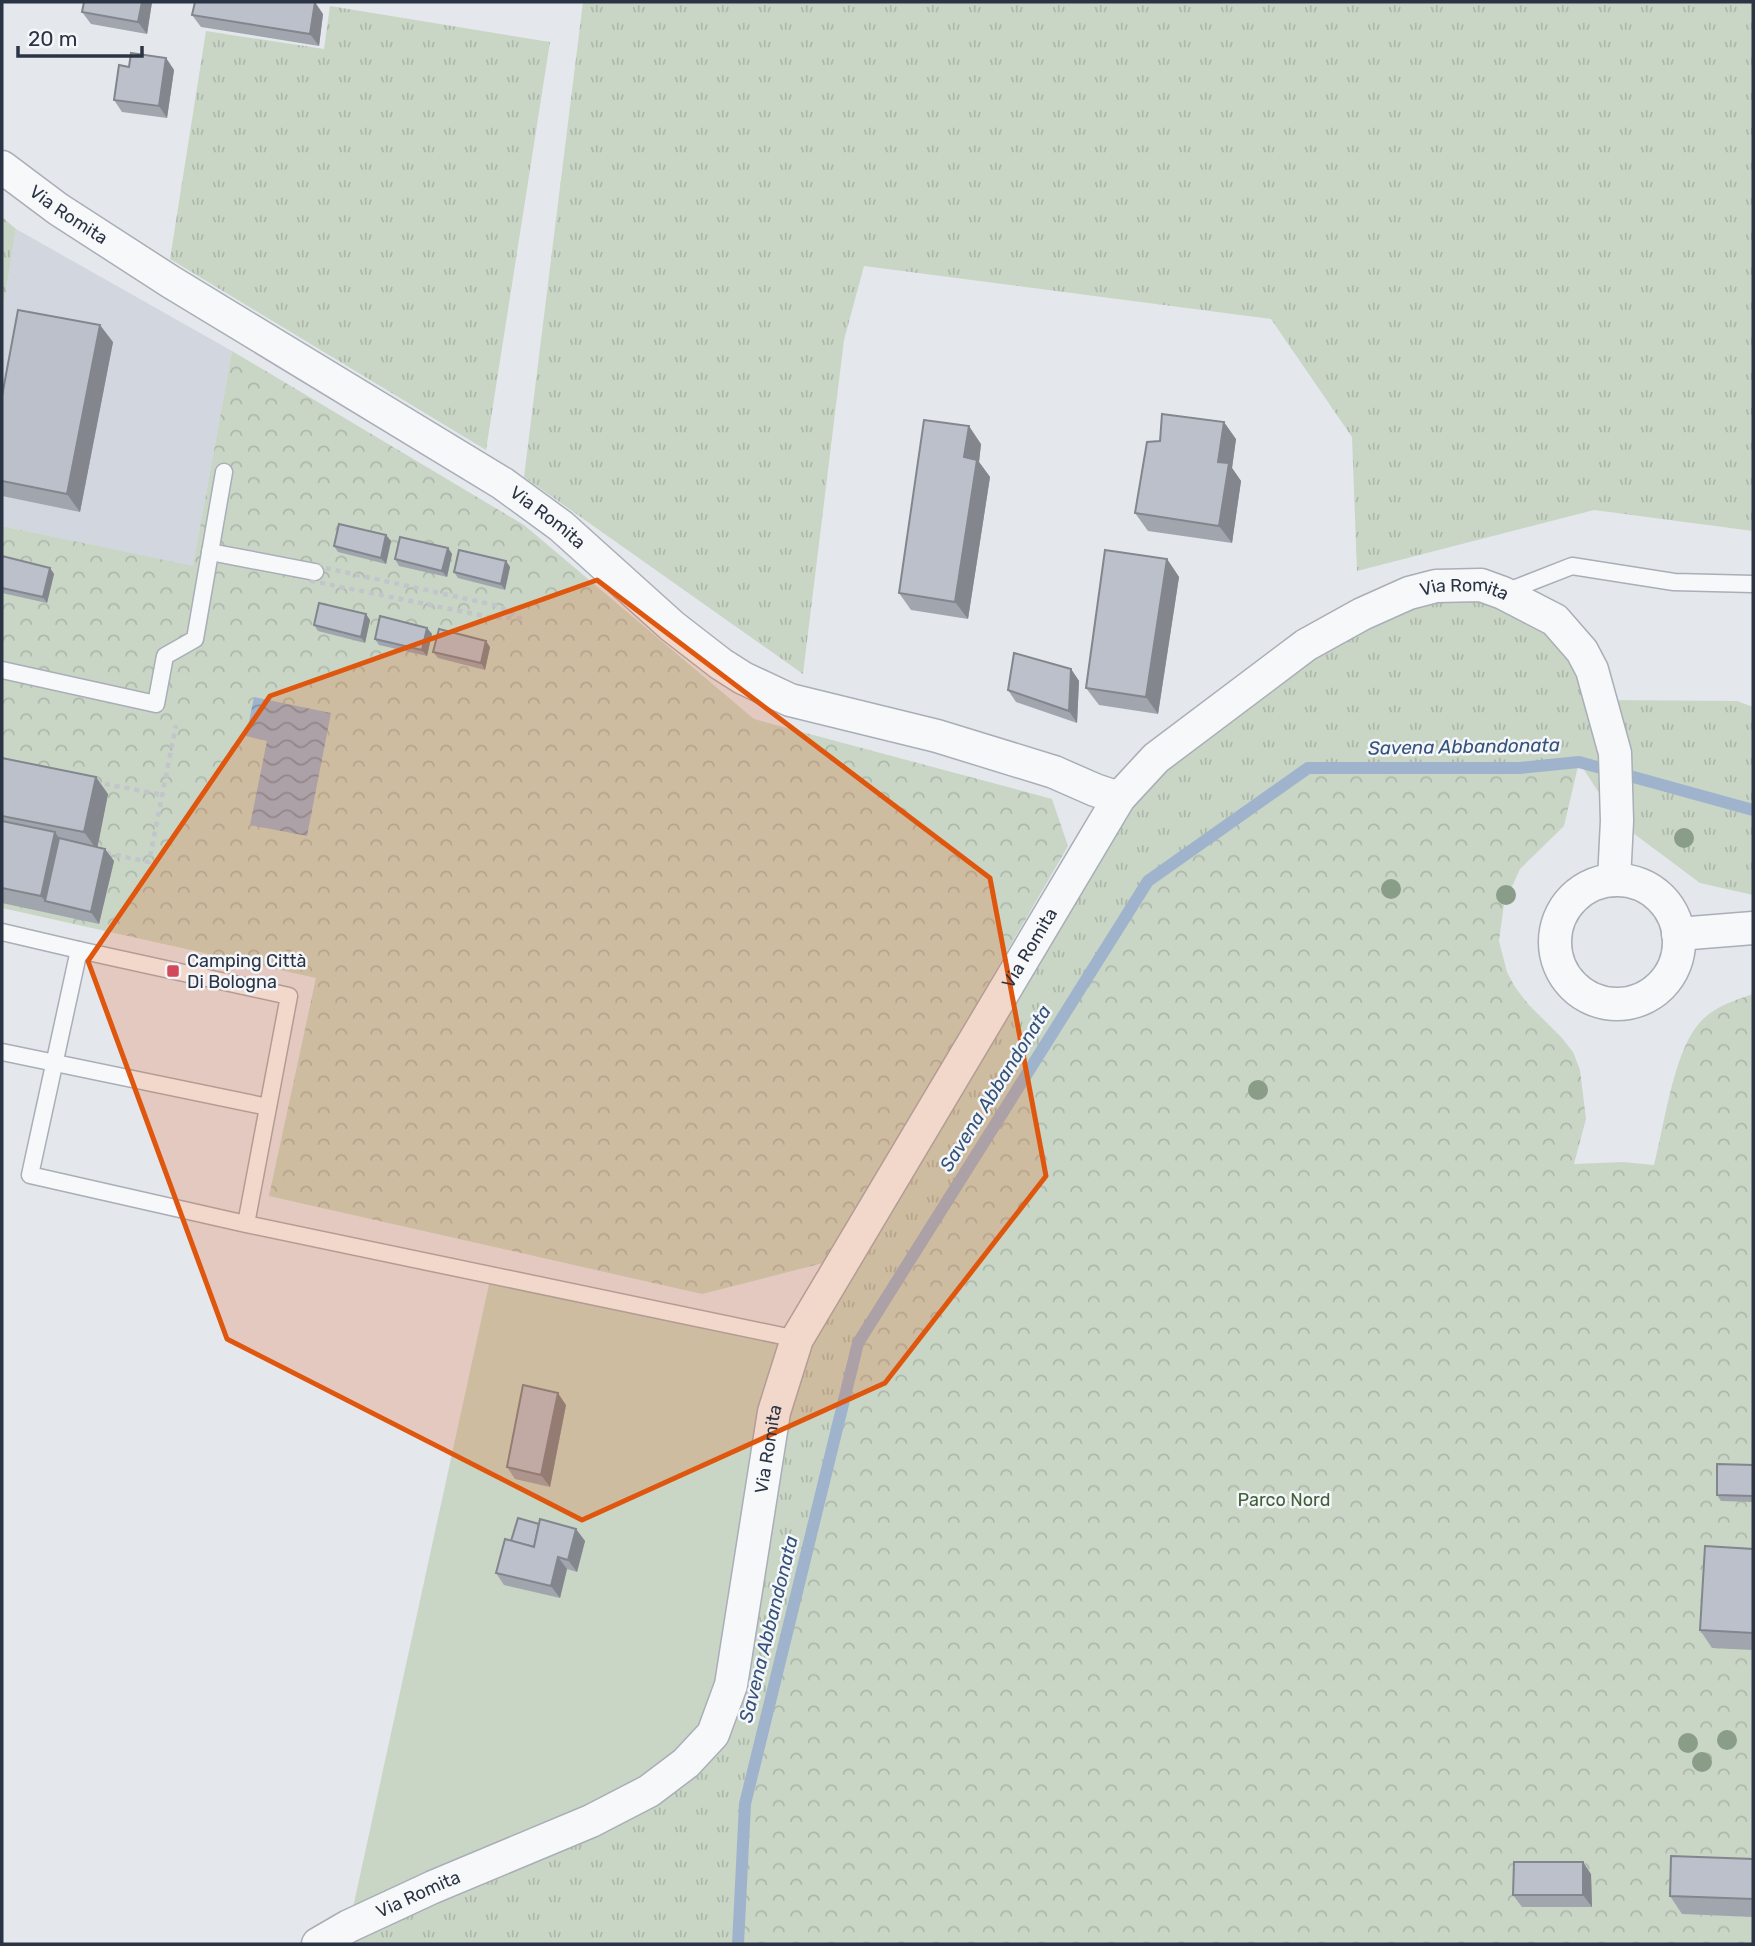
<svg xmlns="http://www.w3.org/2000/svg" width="1755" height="1946" font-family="Rubik,sans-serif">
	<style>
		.built { fill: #d2d6de }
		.grass { fill: url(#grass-tufts) }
		.forest { fill: url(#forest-crowns) }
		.garden { fill: #c9d6c5 }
		.water { fill: url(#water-waves) }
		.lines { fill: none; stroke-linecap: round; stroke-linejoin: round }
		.stream { stroke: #9fb4cc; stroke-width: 12 }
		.lane-casing { stroke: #a9aeb7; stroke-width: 19 }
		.street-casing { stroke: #a9aeb7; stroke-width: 35 }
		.path { stroke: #c2c5cb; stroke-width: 4.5; stroke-dasharray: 5 5; stroke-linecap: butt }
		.lane { stroke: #f7f8fa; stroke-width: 16 }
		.street { stroke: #f7f8fa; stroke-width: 32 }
		.tree { fill: #899d89 }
		.wall { fill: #a1a5ae }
		.shaded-wall { fill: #83868d }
		.building { fill: #bbc0ca; stroke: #83868d; stroke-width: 2 }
		.marked { fill: #df570f; fill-opacity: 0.2; stroke: #df570f; stroke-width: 5; stroke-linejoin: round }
		.poi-dot { fill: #d1495b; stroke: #f4f6f9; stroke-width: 2.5 }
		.labels { text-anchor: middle; stroke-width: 5; stroke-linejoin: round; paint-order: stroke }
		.street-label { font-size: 18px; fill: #2b3445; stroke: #f4f6f9 }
		.poi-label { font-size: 18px; fill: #2b3445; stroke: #f4f6f9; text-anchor: start }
		.park-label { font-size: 18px; fill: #3f6138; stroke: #f4f6f9 }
		.water-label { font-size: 19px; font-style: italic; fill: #34527a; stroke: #f4f6f9 }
	</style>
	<defs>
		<pattern id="grass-tufts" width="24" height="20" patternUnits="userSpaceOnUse" patternTransform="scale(1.75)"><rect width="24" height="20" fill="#c9d6c5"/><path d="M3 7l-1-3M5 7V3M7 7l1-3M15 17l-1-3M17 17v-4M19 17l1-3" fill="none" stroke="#adb8ab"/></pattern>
		<pattern id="forest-crowns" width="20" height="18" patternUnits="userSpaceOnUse" patternTransform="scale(1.75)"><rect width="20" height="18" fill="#c9d6c5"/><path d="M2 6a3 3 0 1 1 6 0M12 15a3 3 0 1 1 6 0" fill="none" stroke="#adb8ab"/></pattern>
		<pattern id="water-waves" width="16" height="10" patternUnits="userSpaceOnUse" patternTransform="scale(1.75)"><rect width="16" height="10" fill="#9fb4cc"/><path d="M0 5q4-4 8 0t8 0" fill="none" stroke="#8293a7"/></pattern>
	</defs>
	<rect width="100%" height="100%" fill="#e4e7ec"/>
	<path class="built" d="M16 229 232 351 193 567 2 526V316Z"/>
	<g class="grass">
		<path d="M583 2H1753V531L1594 510 1357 571 1352 437 1271 319 864 266 844 340 803 674 524 477Z"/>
		<path d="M330 6 550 42 486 450 170 259 206 31 324 49Z"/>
		<path d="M2 217 16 229 2 316Z"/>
		<path d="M1436 586 1542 613 1602 700 1737 701 1753 707V895L1700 883 1617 821 1579 762 1520 768 1147 881 858 1343 745 1804 738 1944H358L349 1926 774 1412 1119 798 1254 683Z"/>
	</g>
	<g class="forest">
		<path d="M232 351 524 525 754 719 1052 799 1068 846 827 1262 702 1294 269 1196 316 978 2 908V526L193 566Z"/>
		<path d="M1579 762 1564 826 1520 869 1504 904 1499 941 1507 972 1515 987 1528 1004 1562 1038 1573 1052 1580 1070 1586 1119 1574 1164 1623 1162 1654 1165C1664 1126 1673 1056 1697 1026 1710 1008 1733 1001 1753 994V1944H738L745 1804 858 1343 1148 881 1308 768H1520Z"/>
	</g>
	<path class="garden" d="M491 1275 797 1339 731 1685 686 1763 349 1926Z"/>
	<path class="water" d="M254 697 331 713 307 836 250 825 267 741 246 736Z"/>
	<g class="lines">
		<path class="stream" d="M738 1944 745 1804 858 1343 1148 881 1308 768H1520L1579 762 1753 810"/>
		<defs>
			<g id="lane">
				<path d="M210 552 315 572"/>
				<path d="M1503 593 1572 566 1674 582 1753 584"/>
				<path d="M2 670 156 704 165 656 195 639 224 472"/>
				<path d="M2 932 79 950"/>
				<path d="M2 1052 268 1107"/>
				<path d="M246 1224 289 996 79 950 30 1175 246 1224 797 1339"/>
			</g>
			<g id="street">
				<path id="s1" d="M2 167 58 209 171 282 502 483 561 526 672 626 721 664 743 678 790 700 937 736 1054 772 1095 790 1119 798"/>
				<circle cx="1617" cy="942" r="62"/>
				<path d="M1678 934 1753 928"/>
				<path id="s2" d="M318 1944 349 1926 433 1887 591 1821 649 1791 686 1763 713 1734 731 1685 774 1412 797 1339 1119 798 1156 758 1306 645 1362 614 1409 593 1436 586 1481 585 1503 593 1555 620 1582 651 1592 670 1615 753 1617 821 1614 880"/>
			</g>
		</defs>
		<use href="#lane" class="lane-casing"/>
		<use href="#street" class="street-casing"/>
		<g class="path">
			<path d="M316 566 499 606 520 618H494L312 581Z"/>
			<path d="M95 782 163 795"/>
			<path d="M106 853 149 862 176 725"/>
		</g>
		<use href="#lane" class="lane"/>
		<use href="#street" class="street"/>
	</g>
	<g class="tree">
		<circle cx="1684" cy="838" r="10"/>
		<circle cx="1391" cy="889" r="10"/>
		<circle cx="1506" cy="895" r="10"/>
		<circle cx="1258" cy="1090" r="10"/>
		<circle cx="1727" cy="1740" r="10"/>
		<circle cx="1688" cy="1743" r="10"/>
		<circle cx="1702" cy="1762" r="10"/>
	</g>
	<g class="wall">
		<path d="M84 2H152L147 34 91 24 82 12Z"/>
		<path d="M323 14 319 46 201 27 192 15Z"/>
		<path d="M166 58 174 70 167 118 122 112 114 100Z"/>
		<path d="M113 342 80 512 2 496V396Z"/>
		<path d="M1236 439 1232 468 1241 481 1232 543 1148 531 1135 513Z"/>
		<path d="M981 444 979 462 990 477 968 619 911 610 899 593Z"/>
		<path d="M386 535 391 541 386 564 338 552 334 546Z"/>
		<path d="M448 548 452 554 447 577 399 566 395 559Z"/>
		<path d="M2 556 50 568 54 574 47 603 2 593Z"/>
		<path d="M1167 559 1179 577 1158 714 1099 705 1086 688Z"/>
		<path d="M506 561 510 567 505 590 458 578 454 572Z"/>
		<path d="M370 620 365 643 318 631 314 625Z"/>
		<path d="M427 628 432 634 427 656 379 645 375 639Z"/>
		<path d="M490 647 485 670 438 658 433 652Z"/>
		<path d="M1071 669 1079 681 1077 723 1016 702 1008 690Z"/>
		<path d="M2 758 108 794 97 847 105 849 114 861 99 924 2 903Z"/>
		<path d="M566 1405 550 1487 515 1479 507 1467Z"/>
		<path d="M1753 1465V1502L1721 1501 1717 1495Z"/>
		<path d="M539 1524 576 1529 585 1541 577 1572 567 1569 560 1598 504 1585 496 1573 511 1541Z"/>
		<path d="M1753 1549V1650L1712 1648 1700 1630Z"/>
		<path d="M1753 1859V1917L1682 1914 1670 1896Z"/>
		<path d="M1591 1874 1592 1907H1522L1513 1895Z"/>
	</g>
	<g class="shaded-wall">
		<path d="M142 2H152L147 34 138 22Z"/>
		<path d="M315 2 323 14 319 46 310 34Z"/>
		<path d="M166 58 174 70 167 118 159 106Z"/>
		<path d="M100 325 113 342 80 512 67 494Z"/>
		<path d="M1224 422 1236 439 1232 468 1241 481 1232 543 1219 526 1218 462Z"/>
		<path d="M969 426 981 444 979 462 990 477 968 619 955 602 964 457Z"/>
		<path d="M386 535 391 541 386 564 381 558Z"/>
		<path d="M448 548 452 554 447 577 442 571Z"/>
		<path d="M1167 559 1179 577 1158 714 1146 697Z"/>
		<path d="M506 561 510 567 505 590 501 584Z"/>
		<path d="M50 568 54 574 47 603 43 597Z"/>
		<path d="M366 614 370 620 365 643 361 637Z"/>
		<path d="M427 628 432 634 427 656 422 650Z"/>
		<path d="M486 641 490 647 485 670 481 663Z"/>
		<path d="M1071 669 1079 681 1077 723 1069 711Z"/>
		<path d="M96 777 108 794 97 850 84 832Z"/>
		<path d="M55 832 67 850 45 901 41 896Z"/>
		<path d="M105 849 114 861 99 924 91 912Z"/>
		<path d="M558 1393 566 1405 550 1487 541 1475Z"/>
		<path d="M576 1529 585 1541 577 1572 568 1560Z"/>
		<path d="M558 1557 567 1569 560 1598 551 1586Z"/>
		<path d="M1583 1862 1591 1874 1592 1907 1583 1895Z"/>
	</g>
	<g class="building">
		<path d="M84 2H142L138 22 82 12Z"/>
		<path d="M195 2H315L310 34 192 15Z"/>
		<path d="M131 53 166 58 159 106 114 100 119 65 129 67Z"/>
		<path d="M18 310 100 325 67 494 2 481V396Z"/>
		<path d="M1162 414 1224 422 1218 462 1229 463 1219 526 1135 513 1147 442 1160 441Z"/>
		<path d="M924 420 969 426 964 457 977 460 955 602 899 593Z"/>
		<path d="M339 524 386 535 381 558 334 546Z"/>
		<path d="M400 537 448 548 442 571 395 559Z"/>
		<path d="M459 550 506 561 501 584 454 572Z"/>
		<path d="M1105 550 1167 559 1146 697 1086 688Z"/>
		<path d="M2 556 50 568 43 597 2 588Z"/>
		<path d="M319 603 366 614 361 637 314 625Z"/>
		<path d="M380 616 427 628 422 650 375 639Z"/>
		<path d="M439 629 486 641 481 663 433 652Z"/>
		<path d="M1014 653 1071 669 1069 711 1008 690Z"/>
		<path d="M2 758 96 777 84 832 2 816Z"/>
		<path d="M2 821 55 832 41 896 2 888Z"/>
		<path d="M59 838 105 849 91 912 45 901Z"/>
		<path d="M523 1385 558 1393 541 1475 507 1467Z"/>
		<path d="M1717 1464 1753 1465V1496L1717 1495Z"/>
		<path d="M518 1518 539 1524 534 1547 511 1541Z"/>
		<path d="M540 1519 576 1529 568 1560 558 1557 551 1586 496 1573 505 1539 534 1547Z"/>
		<path d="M1705 1546 1753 1549V1633L1700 1630Z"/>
		<path d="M1671 1856 1753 1859V1899L1670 1896Z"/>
		<path d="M1514 1862H1583V1895H1513Z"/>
	</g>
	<path class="marked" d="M597 580 990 878 1046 1176 885 1383 582 1520 227 1339 88 961 270 696Z"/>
	<rect class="poi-dot" x="166" y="964" width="14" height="14" rx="3.5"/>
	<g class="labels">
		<g class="street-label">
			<text dy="6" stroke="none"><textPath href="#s1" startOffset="82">Via Romita</textPath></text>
			<text dy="6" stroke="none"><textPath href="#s1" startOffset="649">Via Romita</textPath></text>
			<text dy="6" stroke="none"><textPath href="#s2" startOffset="1900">Via Romita</textPath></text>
			<text dy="6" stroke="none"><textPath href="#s2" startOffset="1311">Via Romita</textPath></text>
			<text dy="6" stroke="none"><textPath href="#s2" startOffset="742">Via Romita</textPath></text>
			<text dy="6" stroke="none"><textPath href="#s2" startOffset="112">Via Romita</textPath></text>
		</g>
		<g class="poi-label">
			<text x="187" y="967">Camping Città<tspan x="187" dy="21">Di Bologna</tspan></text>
		</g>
		<g class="park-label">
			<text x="1284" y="1506">Parco Nord</text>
		</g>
		<g class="water-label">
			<text transform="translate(1464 746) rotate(-1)" y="7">Savena Abbandonata</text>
			<text transform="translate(995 1088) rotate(-58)" y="7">Savena Abbandonata</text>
			<text transform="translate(768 1629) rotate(-76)" y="7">Savena Abbandonata</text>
		</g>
	</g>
	<rect width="1755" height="1946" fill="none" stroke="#2b3445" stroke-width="7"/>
	<path d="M18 46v10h124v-10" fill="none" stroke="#2b3445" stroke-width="3.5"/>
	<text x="28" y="46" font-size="21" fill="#2b3445" stroke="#f4f6f9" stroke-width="5" paint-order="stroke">20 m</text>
</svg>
